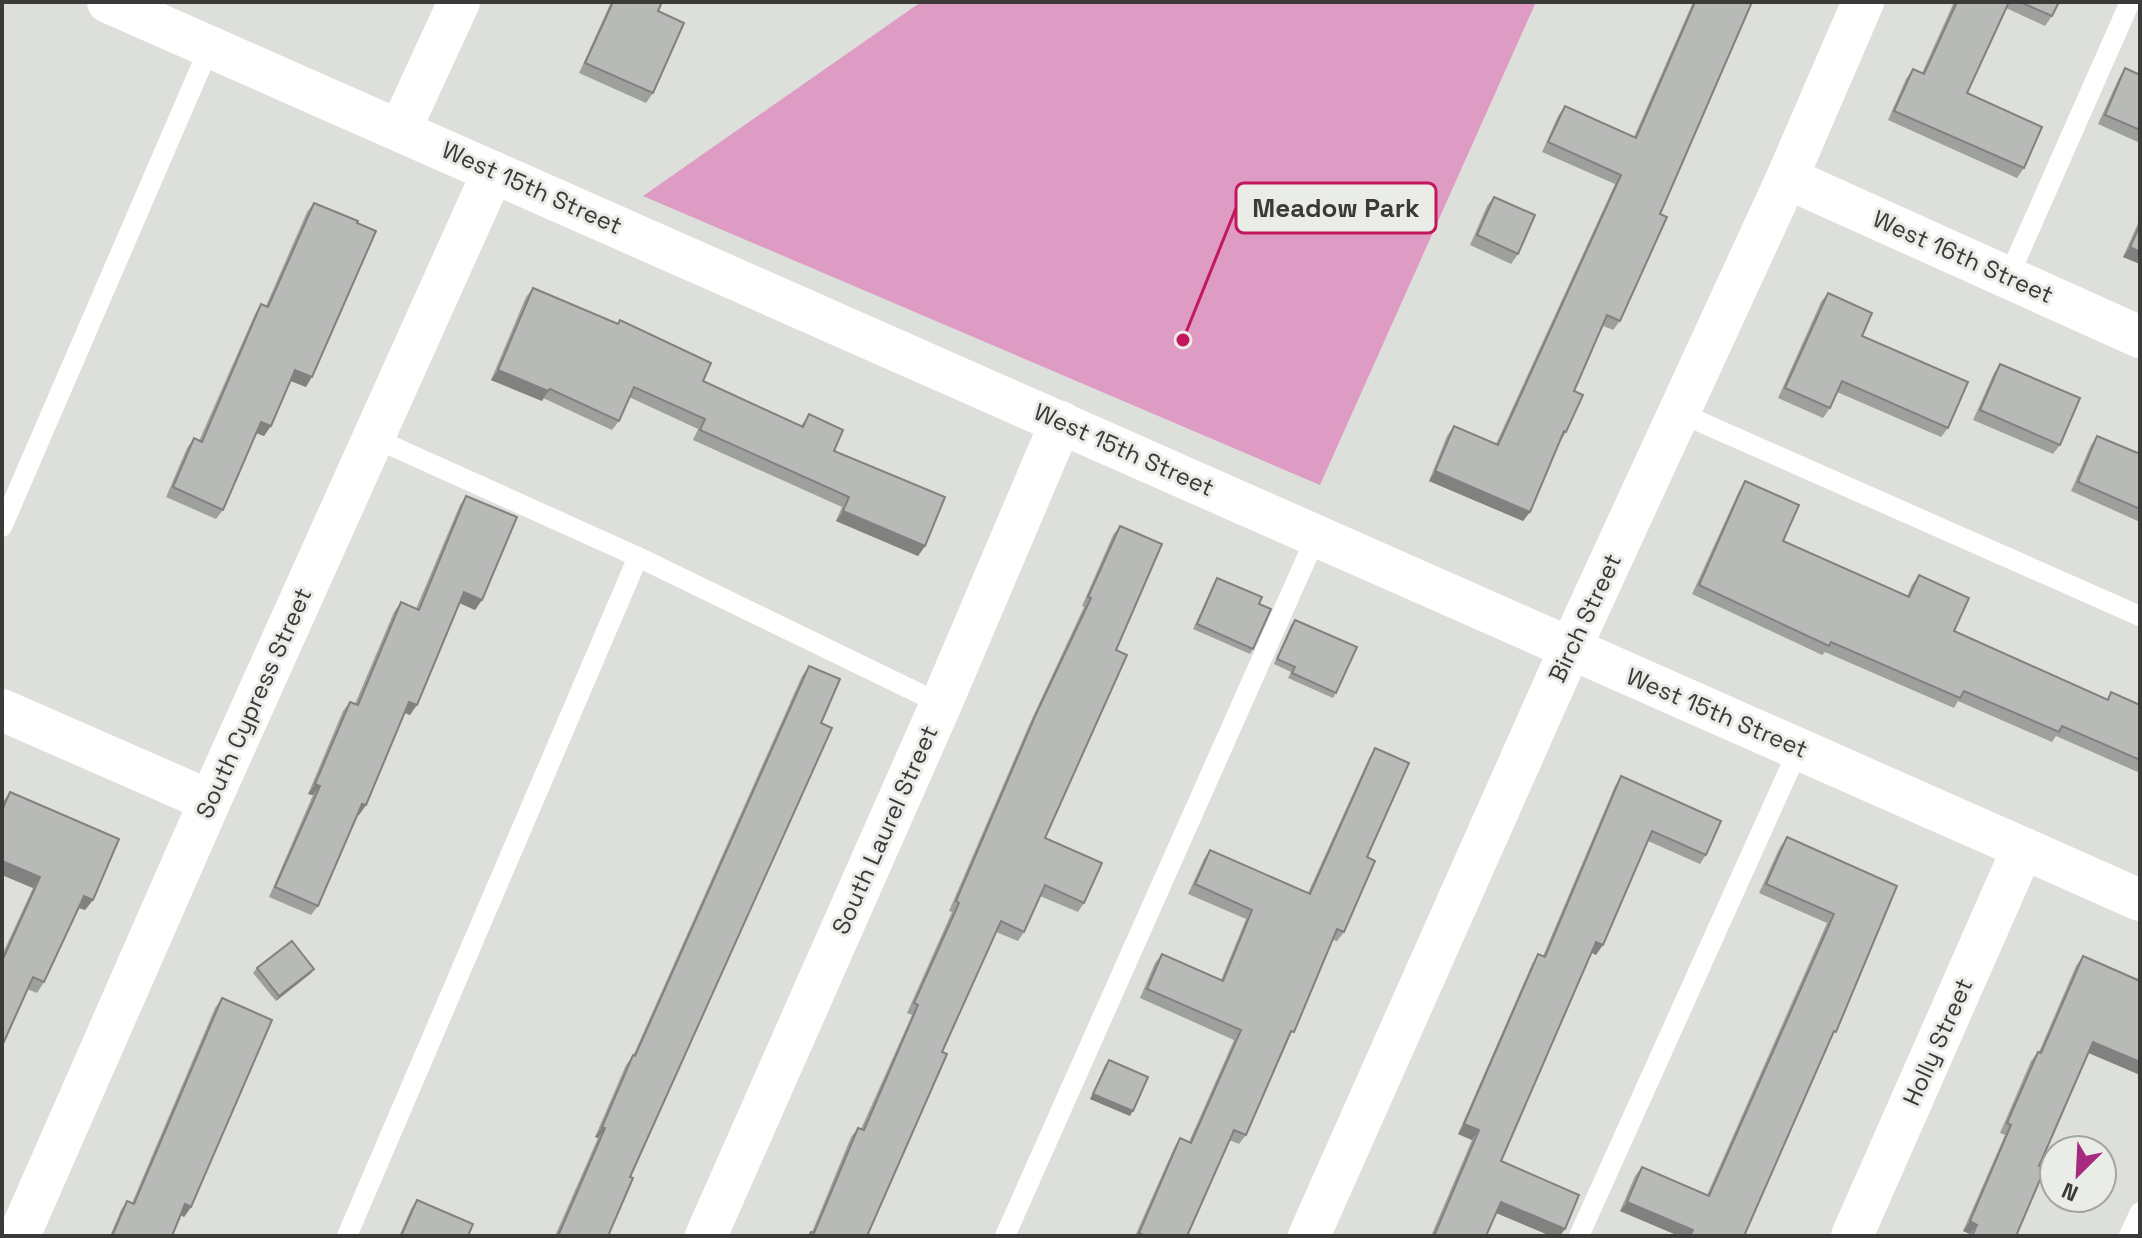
<svg xmlns="http://www.w3.org/2000/svg" width="2142" height="1238" font-family="'Space Grotesk',sans-serif">
	<style>
		.green { fill: #de9bc3 }
		.lines { fill: none; stroke-linecap: round; stroke-linejoin: round }
		.lane { stroke: #fff; stroke-width: 20 }
		.street { stroke: #fff; stroke-width: 42 }
		.wall { fill: #9ea09d }
		.shaded-wall { fill: #818280 }
		.building { fill: #b8bab7; stroke: #818280; stroke-width: 2 }
		.labels { text-anchor: middle; stroke-width: 6; stroke-linejoin: round; paint-order: stroke }
		.street-label { font-size: 24px; fill: #3a3b39; stroke: #eaece8 }
		.leader { fill: none; stroke: #c2185b; stroke-width: 3 }
		.callout-dot { fill: #c2185b; stroke: #eaece8; stroke-width: 3 }
		.callout { fill: #eaece8; stroke: #c2185b; stroke-width: 3 }
		.callout-label { font-size: 26px; text-anchor: middle; font-weight: bold; fill: #3a3b39 }
	</style>
	<rect width="100%" height="100%" fill="#dddfdb"/>
	<path class="green" d="M921 2H1536L1320 485 643 196Z"/>
	<g class="lines">
		<g class="lane">
			<path d="M2008 278 2130 2"/>
			<path d="M1680 413 2140 616"/>
			<path d="M374 438 638 557 941 704"/>
			<path d="M2 527 210 46"/>
			<path d="M347 1236 638 557"/>
			<path d="M1005 1236 1316 537"/>
			<path d="M1579 1236 1799 748"/>
			<path d="M2129 1236 2140 1212"/>
		</g>
		<g class="street">
			<path d="M108 2 2140 900"/>
			<path d="M400 130 459 2"/>
			<path d="M1787 178 2140 337"/>
			<path d="M2 710 210 801"/>
			<path d="M19 1236 210 801 493 172"/>
			<path d="M706 1236 941 704 1061 422"/>
			<path d="M1309 1236 1570 649 1787 178 1863 2"/>
			<path d="M1852 1236 2023 848"/>
		</g>
	</g>
	<g class="wall">
		<path d="M611 2H662L658 11 653 93 646 103 579 73Z"/>
		<path d="M1693 2H1752L1660 214 1620 321 1613 330 1603 326 1574 391 1566 432 1560 442 1530 512 1523 521 1429 481 1447 436 1454 426 1496 444 1615 184 1542 152 1558 116 1565 106 1634 137Z"/>
		<path d="M1954 2H2059L2052 16 2045 26 2006 8 1967 93 2024 168 2017 178 1888 120 1906 79 1913 69 1922 73Z"/>
		<path d="M2125 68 2140 75V143L2098 124 2119 78Z"/>
		<path d="M1494 197 1518 254 1511 264 1470 245 1487 206Z"/>
		<path d="M314 203 306 387 291 381 264 436 256 433 223 510 216 519 166 497 187 448 194 438 199 441 255 314 261 304 266 306 307 212Z"/>
		<path d="M2140 219V264L2123 257Z"/>
		<path d="M533 288 617 324 620 320 703 381 801 426 809 414 834 451 925 546 918 556 836 521 842 507 693 440 698 429 629 397 619 421 612 430 543 398 542 401 491 380 526 297Z"/>
		<path d="M1828 293 1862 336 1948 428 1941 437 1837 392 1830 408 1823 418 1778 398 1821 302Z"/>
		<path d="M2000 364 2060 445 2053 454 1973 420 1994 373Z"/>
		<path d="M2097 436 2140 454V522L2071 491 2091 445Z"/>
		<path d="M1745 481 1783 541 1907 596 1912 585 1919 575 1954 631 2107 699 2111 692 2140 705V773L2056 736 2052 742 1958 701 1954 708 1825 652 1822 655 1692 594 1739 491Z"/>
		<path d="M466 496 482 600 475 610 460 603 410 715 405 713 366 805 359 815 358 814 318 906 311 915 269 897 313 795 308 794 343 711 350 702 355 704 394 612 401 602 416 609 460 505Z"/>
		<path d="M1120 526 1116 650 1045 838 1084 903 1078 912 1040 896 1024 932 1018 941 996 932 942 1052 867 1236H808L812 1232 851 1137 858 1128 861 1129 912 1015 907 1013 952 912 949 911 1030 723 1084 607 1082 606 1113 535Z"/>
		<path d="M1217 578 1253 649 1250 654 1193 629 1214 583Z"/>
		<path d="M1295 620 1336 693 1333 698 1288 678 1291 672 1274 664 1291 625Z"/>
		<path d="M809 666 630 1177 608 1236H555L598 1138 595 1137 626 1065 633 1056 802 676Z"/>
		<path d="M1375 748 1367 857 1344 932 1337 941 1333 940 1246 1135 1239 1144 1229 1140 1187 1236H1135L1174 1148 1180 1138 1189 1142 1234 1040 1140 998 1155 963 1162 954 1221 980 1246 919 1188 894 1204 859 1210 850 1308 893 1369 758Z"/>
		<path d="M1621 776 1706 855 1700 864 1648 841 1596 955 1592 953 1501 1161 1551 1236 1496 1213 1486 1236H1431L1472 1140 1458 1134 1532 964 1538 954 1543 956 1615 786Z"/>
		<path d="M10 792 93 900 85 910 79 908 44 982 37 993 27 989 2 1046V955L33 888 2 875V803Z"/>
		<path d="M1787 837 1897 886 1744 1236H1679L1620 1211 1635 1176 1642 1167 1707 1195 1827 923 1759 893 1780 847Z"/>
		<path d="M2083 956 2088 1052 2039 1166 2016 1236H1970V1234L1963 1231 2005 1135 2000 1133 2031 1061 2038 1052H2039L2076 966Z"/>
		<path d="M257 968 314 969 310 974 276 1001 253 973Z"/>
		<path d="M222 998 191 1207 184 1217 181 1215 172 1236H110L121 1210 127 1201 132 1203 215 1008Z"/>
		<path d="M1109 1060 1130 1116 1090 1099 1105 1065Z"/>
		<path d="M417 1200 468 1236H399L411 1209Z"/>
	</g>
	<g class="shaded-wall">
		<path d="M2130 247 2140 252V264L2123 257Z"/>
		<path d="M295 370 312 377 306 387 288 380Z"/>
		<path d="M498 370 548 391 542 401 491 380Z"/>
		<path d="M261 422 271 426 264 436 254 432Z"/>
		<path d="M1435 471 1530 512 1523 521 1429 481Z"/>
		<path d="M843 511 925 546 918 556 836 521Z"/>
		<path d="M464 592 482 600 475 610 457 602Z"/>
		<path d="M409 702 417 705 410 715 403 712Z"/>
		<path d="M315 784 320 786 313 795 308 794Z"/>
		<path d="M362 804 366 805 359 815 356 813Z"/>
		<path d="M2 861 40 877 33 888 2 875Z"/>
		<path d="M84 896 93 900 85 910 76 907Z"/>
		<path d="M1596 942 1603 945 1596 955 1590 952Z"/>
		<path d="M314 969 310 974 276 1001 279 996Z"/>
		<path d="M2093 1042 2140 1062V1075L2086 1052Z"/>
		<path d="M1093 1094 1133 1111 1130 1116 1090 1099Z"/>
		<path d="M1464 1124 1479 1130 1472 1140 1458 1134Z"/>
		<path d="M602 1127 605 1128 598 1138 595 1137Z"/>
		<path d="M1501 1202 1565 1229 1560 1236H1551L1494 1212Z"/>
		<path d="M1627 1202 1693 1230 1688 1236H1679L1620 1211Z"/>
		<path d="M185 1204 191 1207 184 1217 179 1214Z"/>
		<path d="M1970 1221 1977 1225 1970 1234 1963 1231Z"/>
	</g>
	<g class="building">
		<path d="M613 2H662L658 11 684 23 653 93 585 63Z"/>
		<path d="M1695 2H1752L1660 214 1667 217 1620 321 1607 315 1574 391 1583 395 1566 432 1564 431 1530 512 1435 471 1454 426 1498 445 1621 175 1548 142 1565 106 1636 138Z"/>
		<path d="M1957 2H2009L1967 93 2042 127 2024 168 1894 111 1913 69 1924 74Z"/>
		<path d="M2020 2H2059L2052 16Z"/>
		<path d="M2125 68 2140 75V130L2105 115Z"/>
		<path d="M1494 197 1535 215 1518 254 1477 235Z"/>
		<path d="M314 203 358 221 357 223 376 231 312 377 295 370 271 426 261 422 223 510 173 487 194 438 202 442 261 304 268 307Z"/>
		<path d="M2140 225V252L2130 247Z"/>
		<path d="M533 288 618 324 620 320 711 363 703 381 803 427 809 414 843 430 834 451 945 497 925 546 843 511 849 497 700 430 705 419 634 387 619 421 550 389 548 391 498 370Z"/>
		<path d="M1828 293 1872 313 1862 336 1968 382 1948 428 1842 381 1830 408 1785 388Z"/>
		<path d="M2000 364 2080 398 2060 445 1980 410Z"/>
		<path d="M2097 436 2140 454V509L2078 482Z"/>
		<path d="M1745 481 1799 505 1783 541 1909 597 1919 575 1969 598 1954 631 2108 700 2111 692 2140 705V760L2062 726 2059 732 1964 691 1960 698 1831 642 1829 646 1699 585Z"/>
		<path d="M466 496 517 517 482 600 464 592 417 705 409 702 366 805 362 804 318 906 275 887 320 786 315 784 350 702 358 705 401 602 419 610Z"/>
		<path d="M1120 526 1162 544 1116 650 1127 655 1045 838 1102 863 1084 903 1045 885 1024 932 1001 921 942 1052 947 1054 867 1236H809L811 1232 814 1233 858 1128 864 1130 918 1005 914 1003 959 903 956 901 1036 714 1091 598 1088 597Z"/>
		<path d="M1217 578 1262 597 1259 604 1271 609 1253 649 1197 624Z"/>
		<path d="M1295 620 1357 647 1336 693 1292 673 1295 667 1277 659Z"/>
		<path d="M809 666 840 679 821 723 832 728 630 1177 633 1178 608 1236H558L605 1128 602 1127 633 1055 635 1056Z"/>
		<path d="M1375 748 1409 763 1367 857 1375 861 1344 932 1337 929 1294 1032 1291 1031 1246 1135 1234 1130 1187 1236H1145L1139 1233 1180 1138 1191 1143 1241 1030 1147 989 1162 954 1223 981 1252 910 1195 884 1210 850 1310 894Z"/>
		<path d="M1621 776 1721 821 1706 855 1652 831 1603 945 1596 942 1501 1161 1579 1195 1565 1229 1501 1202 1486 1236H1434L1479 1130 1464 1124 1538 954 1545 957Z"/>
		<path d="M10 792 119 839 93 900 84 896 44 982 33 977 2 1046V961L40 877 2 861V810Z"/>
		<path d="M1787 837 1897 886 1836 1032 1834 1031 1744 1236H1690L1693 1230 1627 1202 1642 1167 1709 1196 1834 914 1766 884Z"/>
		<path d="M292 941 314 969 279 996 257 968Z"/>
		<path d="M2083 956 2140 981V1062L2093 1042 2039 1166 2045 1168 2016 1236H1972L1977 1225 1970 1221 2011 1125 2007 1123 2038 1052 2041 1053Z"/>
		<path d="M222 998 272 1020 191 1207 185 1204 172 1236H112L127 1201 134 1204Z"/>
		<path d="M1109 1060 1148 1077 1133 1111 1093 1094Z"/>
		<path d="M417 1200 473 1224 468 1236H401Z"/>
	</g>
	<g class="labels">
		<g class="street-label">
			<text transform="translate(532 188) rotate(24)" y="8">West 15th Street</text>
			<text transform="translate(1963 257) rotate(24)" y="8">West 16th Street</text>
			<text transform="translate(1124 450) rotate(24)" y="8">West 15th Street</text>
			<text transform="translate(1585 618) rotate(-65)" y="8">Birch Street</text>
			<text transform="translate(254 703) rotate(-66)" y="8">South Cypress Street</text>
			<text transform="translate(1717 713) rotate(23)" y="8">West 15th Street</text>
			<text transform="translate(885 830) rotate(-66)" y="8">South Laurel Street</text>
			<text transform="translate(1938 1042) rotate(-66)" y="8">Holly Street</text>
		</g>
	</g>
	<path class="leader" d="M1183 340L1236 208"/>
	<circle class="callout-dot" cx="1183" cy="340" r="8"/>
	<rect class="callout" x="1236" y="183" width="200" height="50" rx="8"/>
	<g class="callout-label">
		<text x="1336" y="217">Meadow Park</text>
	</g>
	<rect width="2142" height="1238" fill="none" stroke="#3a3b39" stroke-width="8"/>
	<g transform="translate(2078 1174) rotate(204)"><circle r="38" fill="#eaece8" stroke="#a4a5a2" stroke-width="2"/>
	<path d="M0-6L14 30L0 20L-14 30Z" fill="#a62b7f"/>
	<text y="-12" font-size="22" font-weight="bold" text-anchor="middle" fill="#3a3b39">N</text>
	</g>
</svg>
